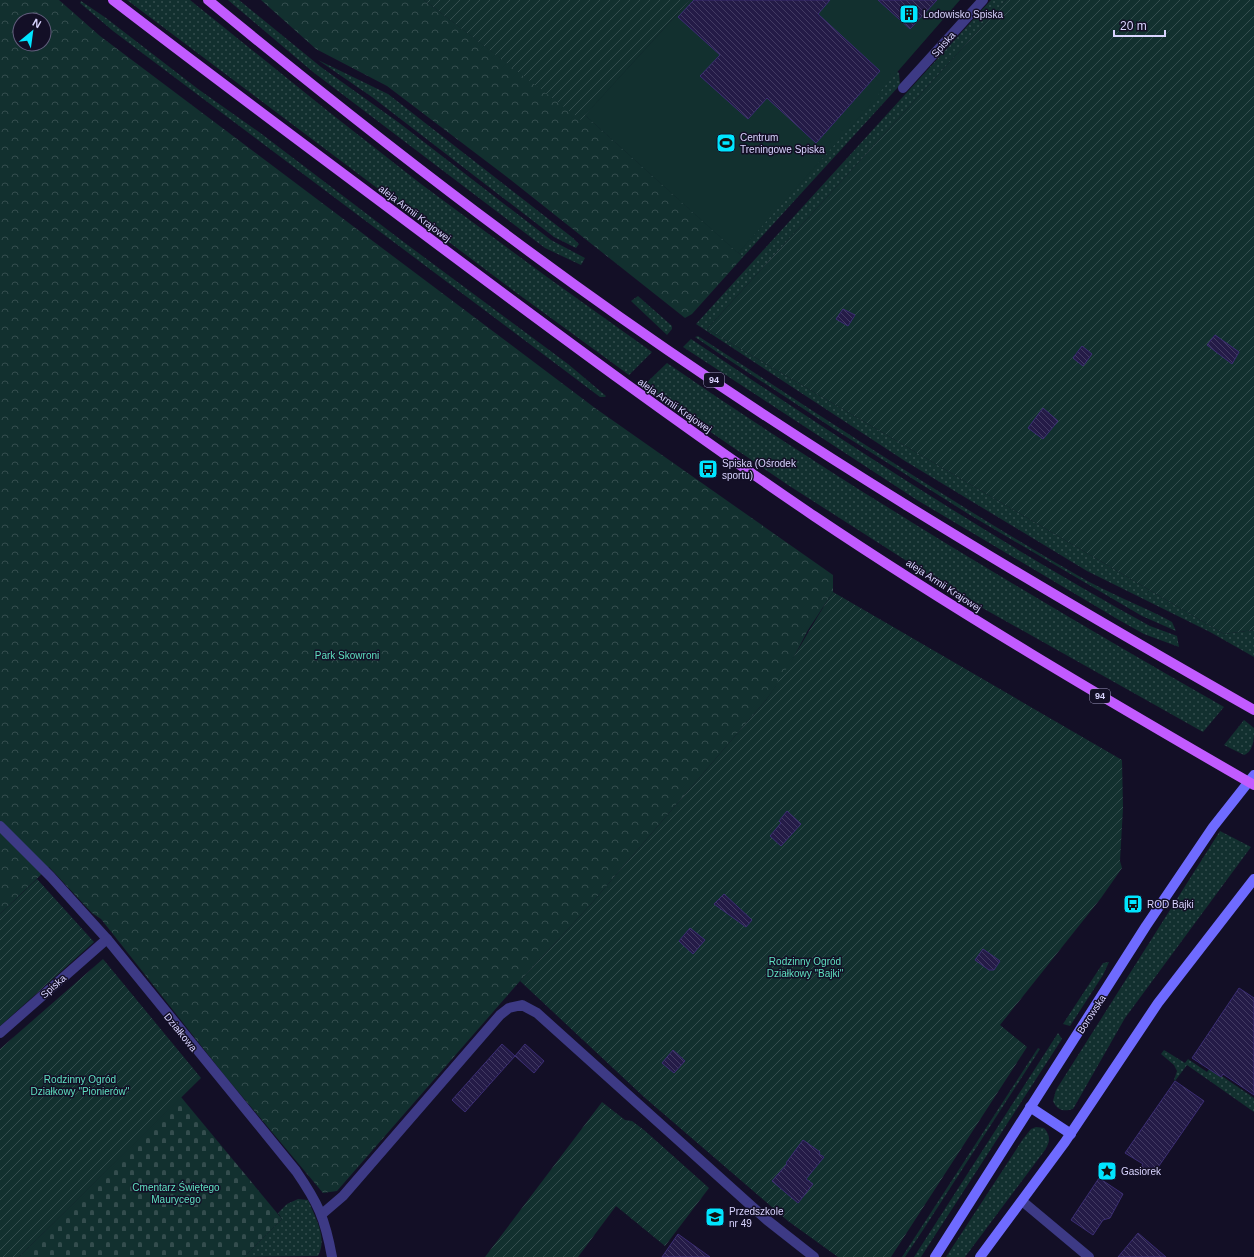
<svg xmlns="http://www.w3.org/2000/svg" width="1254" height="1257" font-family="Helvetica,sans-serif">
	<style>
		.grass { fill: url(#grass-dots) }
		.forest { fill: url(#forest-crowns); fill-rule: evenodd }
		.cemetery { fill: url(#cemetery-stones) }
		.garden { fill: url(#garden-furrows) }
		.pitch { fill: #12302f }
		.building { fill: url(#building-back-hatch); stroke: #3b2d73 }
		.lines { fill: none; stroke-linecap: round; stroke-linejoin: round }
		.street { stroke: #3d3a85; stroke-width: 10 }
		.secondary { stroke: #6f6bff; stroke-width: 10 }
		.primary { stroke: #c25bff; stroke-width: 10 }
		.labels { text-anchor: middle; stroke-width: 3; stroke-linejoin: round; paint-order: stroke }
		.shield { fill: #130f26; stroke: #9e99be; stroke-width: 1 }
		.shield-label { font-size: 9px; font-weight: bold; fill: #d9d4ff }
		.poi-label { font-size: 10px; fill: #d9d4ff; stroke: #130f26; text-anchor: start }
		.street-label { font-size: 10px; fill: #d9d4ff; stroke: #130f26 }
		.park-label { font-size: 10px; fill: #5fe0c0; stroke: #130f26 }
	</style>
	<defs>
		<pattern id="grass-dots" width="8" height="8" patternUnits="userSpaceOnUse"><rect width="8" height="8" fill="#12302f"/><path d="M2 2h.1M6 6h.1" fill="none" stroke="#344d4e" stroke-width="1.8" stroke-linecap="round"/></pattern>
		<pattern id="forest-crowns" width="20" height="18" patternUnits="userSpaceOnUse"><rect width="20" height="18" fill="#12302f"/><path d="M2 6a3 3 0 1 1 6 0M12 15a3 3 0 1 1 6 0" fill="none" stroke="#344d4e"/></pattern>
		<pattern id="cemetery-stones" width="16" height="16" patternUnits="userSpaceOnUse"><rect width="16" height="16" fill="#12302f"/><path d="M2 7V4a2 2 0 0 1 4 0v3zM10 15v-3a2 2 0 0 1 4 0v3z" fill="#344d4e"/></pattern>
		<pattern id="garden-furrows" width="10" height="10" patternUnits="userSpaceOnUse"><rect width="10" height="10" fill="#12302f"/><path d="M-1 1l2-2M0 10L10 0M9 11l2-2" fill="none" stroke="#344d4e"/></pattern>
		<pattern id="building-back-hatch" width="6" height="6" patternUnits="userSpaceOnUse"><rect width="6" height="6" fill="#241b47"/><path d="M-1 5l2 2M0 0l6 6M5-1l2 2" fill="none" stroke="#433b63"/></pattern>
	</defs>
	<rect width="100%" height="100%" fill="#130f26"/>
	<g class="grass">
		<path d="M127 0H190L329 112 421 184 547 277 652 352 629 375 514 291Z"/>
		<path d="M228 0H239L321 67 398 122 551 240 585 258 581 265 545 248 313 72Z"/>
		<path d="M991 0H1006L707 329 1224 634 1254 630V657L1210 632 1087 571 905 461 696 324Z"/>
		<path d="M81 1 106 18 198 89 259 132 405 243 568 364 606 396 605 397H600L113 31 80 3Z"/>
		<path d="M318 60 388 94 573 238 579 244 576 248 554 237 372 97Z"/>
		<path d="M895 70 899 73 900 85 743 257 585 115Z"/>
		<path d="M638 296 672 326V329L667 335 631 301Z"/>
		<path d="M698 336C823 417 947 500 1077 575 1107 593 1141 605 1172 622L1176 631 1142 616 970 515 834 429 717 352 695 337Z"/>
		<path d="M691 339C841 440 992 539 1150 626L1177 636 1179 647 1144 634 1119 620 917 500 683 347Z"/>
		<path d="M667 363C847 487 1034 598 1224 707L1203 732 963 597 788 485 643 386Z"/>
		<path d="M1244 720 1254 728C1254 738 1254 751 1244 755L1224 745Z"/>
		<path d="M1220 831 1251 847 1125 1018 1073 1109C1063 1112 1057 1110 1053 1101L1056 1090Z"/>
		<path d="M1109 962 1103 975 1070 1026 1063 1024 1103 963Z"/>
		<path d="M1058 1033 1062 1039 921 1257H914Z"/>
		<path d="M1038 1048 1040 1049 923 1230 905 1257H902Z"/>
		<path d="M1164 1050 1185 1063 1188 1059 1207 1072 1210 1068 1254 1098V1112L1187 1065 1175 1081 1174 1080 1177 1071 1174 1065 1161 1054Z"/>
		<path d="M1036 1127 1044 1128C1051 1136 1050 1142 1045 1150L965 1257H946L1023 1139 1031 1129Z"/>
		<path d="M298 1199 308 1200C315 1217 328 1238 318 1256L244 1257 282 1219 278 1213 287 1204Z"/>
	</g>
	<g class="forest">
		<path d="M0 0H59L100 36 595 408 833 575V592L808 630 786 672 766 700 591 904 520 981 337 1191 323 1193 225 1076 101 919 92 913 49 867 0 914ZM20 20H44V44H20Z"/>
		<path d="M261 0H424L581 119 585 115 743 257 692 314 685 318 507 177 387 86 316 49Z"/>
	</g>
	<path class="cemetery" d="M181 1097 282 1219 244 1257H19Z"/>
	<g class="garden">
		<path d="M424 0H690L581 120Z"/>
		<path d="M1006 0H1254V630L1224 634 707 329Z"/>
		<path d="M833 592 1122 760 1123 808 1120 861 1122 868 1101 898 1000 1025 1027 1047 891 1257H838L788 1221 644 1097 520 981 591 904 766 700C791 665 810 627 833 592Z"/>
		<path d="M37 879 94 942 0 1026V914Z"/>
		<path d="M103 959 201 1078 19 1257H0V1049Z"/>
		<path d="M602 1102 625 1120 632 1121 644 1130 709 1188 665 1246 616 1206 578 1257H485Z"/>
	</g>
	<path class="pitch" d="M690 0H960L879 93 878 99 872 103 738 253 585 115Z"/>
	<g class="building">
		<path d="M694 0H830L818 14 880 71 816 143 767 98 748 119 700 76 720 55 678 17Z"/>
		<path d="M878 0H937L910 29Z"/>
		<path d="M843 309 855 315 848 326 836 319Z"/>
		<path d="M1215 335 1239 352 1232 364 1207 345Z"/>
		<path d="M1082 346 1092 354 1083 366 1073 358Z"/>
		<path d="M1043 408 1058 421 1043 439 1028 428Z"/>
		<path d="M787 811 801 824 781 846 770 836 781 823 779 821Z"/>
		<path d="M724 894 752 920 746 927 714 904Z"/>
		<path d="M690 928 705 940 693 954 679 941Z"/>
		<path d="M983 949 1000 961 994 970H989L975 960Z"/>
		<path d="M1239 988 1254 998V1095L1223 1074 1221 1077 1192 1058Z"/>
		<path d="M502 1044 515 1056 465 1112 452 1100Z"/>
		<path d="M525 1044 544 1061 534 1073 515 1056Z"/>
		<path d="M673 1050 685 1061 674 1073 662 1063Z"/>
		<path d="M1175 1081 1204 1101 1152 1176 1140 1168 1143 1164 1125 1153Z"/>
		<path d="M803 1140 820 1152 819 1154 824 1157 806 1179 813 1184 798 1203 772 1181 787 1164 786 1163Z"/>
		<path d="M1099 1178 1123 1194 1110 1218 1103 1220 1093 1235 1071 1220Z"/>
		<path d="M1138 1233 1166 1257H1118Z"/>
		<path d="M678 1234 710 1257H662Z"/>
	</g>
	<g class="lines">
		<g class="street">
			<path d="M903 88 983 0"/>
			<path d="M0 826 51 877 107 939 296 1171C318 1203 325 1218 332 1257"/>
			<path d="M0 1033 107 939"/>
			<path d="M1022 1201 1089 1257"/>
			<path d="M322 1214 343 1196 500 1015 509 1008 522 1005 537 1013 767 1220 814 1257"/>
		</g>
		<g class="secondary">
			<path d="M1030 1107 1071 1134"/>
			<path d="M935 1257 1146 926 1213 827 1254 775"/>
			<path d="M980 1257 1065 1142 1158 1003 1254 879"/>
		</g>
		<g class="primary">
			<path d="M113 0C222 84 332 165 441 247 564 339 687 430 814 516 957 612 1105 699 1254 785"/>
			<path d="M208 0C327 98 449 194 575 285 791 441 1022 578 1254 710"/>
		</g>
	</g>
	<defs>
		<symbol id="building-square" viewBox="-11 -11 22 22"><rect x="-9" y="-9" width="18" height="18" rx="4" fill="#00e5ff" stroke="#130f26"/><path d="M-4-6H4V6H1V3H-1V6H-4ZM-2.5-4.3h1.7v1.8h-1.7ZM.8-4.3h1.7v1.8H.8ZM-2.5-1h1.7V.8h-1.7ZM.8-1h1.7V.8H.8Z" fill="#111"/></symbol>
		<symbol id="stadium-square" viewBox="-11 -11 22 22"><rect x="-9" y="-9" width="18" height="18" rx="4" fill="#00e5ff" stroke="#130f26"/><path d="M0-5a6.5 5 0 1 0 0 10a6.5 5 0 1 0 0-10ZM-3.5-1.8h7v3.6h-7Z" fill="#111"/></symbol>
		<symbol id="bus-square" viewBox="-11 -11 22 22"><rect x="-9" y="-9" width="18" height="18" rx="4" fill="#00e5ff" stroke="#130f26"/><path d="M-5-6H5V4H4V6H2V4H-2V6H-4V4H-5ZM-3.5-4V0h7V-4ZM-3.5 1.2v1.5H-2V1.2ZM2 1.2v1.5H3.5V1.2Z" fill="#111"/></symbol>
		<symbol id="sight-square" viewBox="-11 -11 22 22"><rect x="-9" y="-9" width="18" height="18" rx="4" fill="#00e5ff" stroke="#130f26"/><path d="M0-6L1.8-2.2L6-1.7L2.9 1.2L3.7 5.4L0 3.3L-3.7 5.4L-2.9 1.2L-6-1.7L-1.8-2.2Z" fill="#111"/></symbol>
		<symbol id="school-square" viewBox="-11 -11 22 22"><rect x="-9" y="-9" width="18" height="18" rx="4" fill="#00e5ff" stroke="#130f26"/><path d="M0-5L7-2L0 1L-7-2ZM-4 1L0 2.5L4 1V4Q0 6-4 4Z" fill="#111"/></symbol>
	</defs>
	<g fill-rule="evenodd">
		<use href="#building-square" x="898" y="3" width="22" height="22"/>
		<use href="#stadium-square" x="715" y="132" width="22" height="22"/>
		<use href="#bus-square" x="697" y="458" width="22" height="22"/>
		<use href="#bus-square" x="1122" y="893" width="22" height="22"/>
		<use href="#sight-square" x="1096" y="1160" width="22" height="22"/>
		<use href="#school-square" x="704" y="1206" width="22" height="22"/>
	</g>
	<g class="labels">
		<g class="shield">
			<rect x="704" y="373" width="20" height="14" rx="3"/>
			<rect x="1090" y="689" width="20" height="14" rx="3"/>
		</g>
		<g class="shield-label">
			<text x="714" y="383">94</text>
			<text x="1100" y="699">94</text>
		</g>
		<g class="poi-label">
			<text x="923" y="18">Lodowisko Spiska</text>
			<text x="740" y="141">Centrum<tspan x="740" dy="12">Treningowe Spiska</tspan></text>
			<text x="722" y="467">Spiska (Ośrodek<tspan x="722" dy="12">sportu)</tspan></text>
			<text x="1147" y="908">ROD Bajki</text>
			<text x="1121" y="1175">Gasiorek</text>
			<text x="729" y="1215">Przedszkole<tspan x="729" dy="12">nr 49</tspan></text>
		</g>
		<g class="street-label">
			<text transform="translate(943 44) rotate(-48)" y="4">Spiska</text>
			<text transform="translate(415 213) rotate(37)" y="4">aleja Armii Krajowej</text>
			<text transform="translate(675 405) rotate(35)" y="4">aleja Armii Krajowej</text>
			<text transform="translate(944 585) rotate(33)" y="4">aleja Armii Krajowej</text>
			<text transform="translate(53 986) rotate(-42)" y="4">Spiska</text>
			<text transform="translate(1091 1014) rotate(-57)" y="4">Borowska</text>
			<text transform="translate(181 1032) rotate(51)" y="4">Działkowa</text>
		</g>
		<g class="park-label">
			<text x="347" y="659">Park Skowroni</text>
			<text x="805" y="965">Rodzinny Ogród<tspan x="805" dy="12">Działkowy "Bajki"</tspan></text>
			<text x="80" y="1083">Rodzinny Ogród<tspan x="80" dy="12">Działkowy "Pionierów"</tspan></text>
			<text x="176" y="1191">Cmentarz Świętego<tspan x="176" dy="12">Maurycego</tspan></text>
		</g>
	</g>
	<g transform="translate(32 32) rotate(29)"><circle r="19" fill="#130f26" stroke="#625e7d"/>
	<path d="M0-3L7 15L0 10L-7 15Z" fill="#00e5ff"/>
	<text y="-6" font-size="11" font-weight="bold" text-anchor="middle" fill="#d9d4ff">N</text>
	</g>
	<path d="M1114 30v6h51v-6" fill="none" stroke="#d9d4ff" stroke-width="2"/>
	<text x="1120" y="30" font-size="12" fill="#d9d4ff" stroke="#130f26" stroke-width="3" paint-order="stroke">20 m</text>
</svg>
